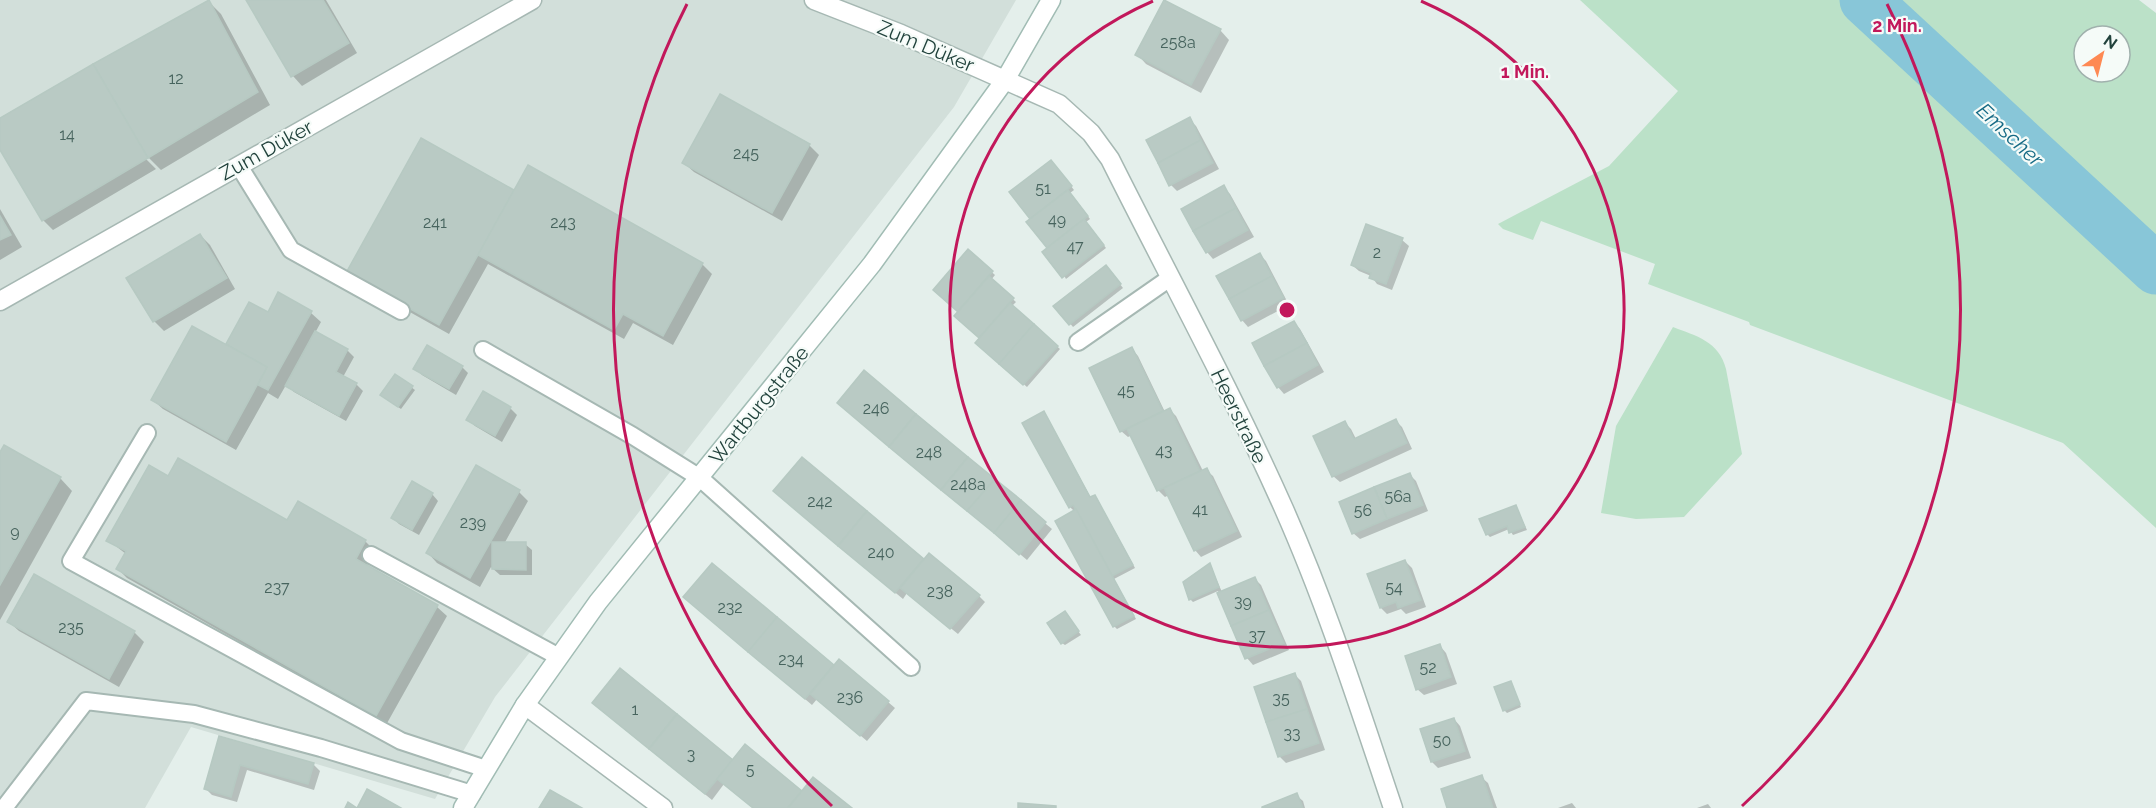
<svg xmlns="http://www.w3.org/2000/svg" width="2156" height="808" font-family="Raleway,sans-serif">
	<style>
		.built { fill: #d2dfda }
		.green { fill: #bbe1c8; fill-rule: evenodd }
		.shadow { fill: #0003 }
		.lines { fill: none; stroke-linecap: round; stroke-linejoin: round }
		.river { stroke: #88c6d8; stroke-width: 51 }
		.building { fill: #b9cac4; stroke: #b6c9c2; stroke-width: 1.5 }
		.lane-casing { stroke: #a6b8b3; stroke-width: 20 }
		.street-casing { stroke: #a6b8b3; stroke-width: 21 }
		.secondary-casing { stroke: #a1bcb4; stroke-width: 21 }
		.lane { stroke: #fff; stroke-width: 16 }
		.street { stroke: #fff; stroke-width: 18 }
		.secondary { stroke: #fff; stroke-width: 18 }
		.ring { fill: none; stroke: #c2185b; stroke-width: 3 }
		.labels { text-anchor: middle; stroke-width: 4.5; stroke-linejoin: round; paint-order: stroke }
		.number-label { font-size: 16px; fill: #47645e }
		.street-label { font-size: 20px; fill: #21423c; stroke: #f5fbf8 }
		.water-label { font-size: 21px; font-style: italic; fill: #156a85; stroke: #f5fbf8 }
		.centre { fill: #c2185b; stroke: #f5fbf8; stroke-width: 3 }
		.ring-label { font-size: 18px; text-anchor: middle; font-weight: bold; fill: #c2185b; stroke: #f5fbf8; stroke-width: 4.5; stroke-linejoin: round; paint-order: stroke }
	</style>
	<rect width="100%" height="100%" fill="#e4efeb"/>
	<path class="built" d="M0 0H1016L954 107 495 697 435 799 191 727 145 808H0Z"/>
	<g class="green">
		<path d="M1580 0H2139L2156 13V528L2063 443 1750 325 1749 322 1648 284 1655 264 1541 221 1533 240 1503 229 1498 224 1609 166 1678 91ZM2084 36H2120V72H2084Z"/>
		<path d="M1673 327C1696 336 1719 341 1726 369L1742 454 1684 517 1636 519 1601 513 1616 426Z"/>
	</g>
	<g class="shadow">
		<path d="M248 0H326L357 53 302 86 293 76Z"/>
		<path d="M208 1 221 14 270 105 161 170 148 157H144L156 169 53 230 43 220 0 147V120Z"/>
		<path d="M1220 30 1229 40 1201 93 1146 64 1137 54Z"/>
		<path d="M1189 119 1196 126 1219 169 1177 191 1171 185Z"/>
		<path d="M421 140 515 192 702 264 712 274 673 345 633 323 624 339 488 264 449 334 358 283Z"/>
		<path d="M809 145 819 155 782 221 694 172 684 163Z"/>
		<path d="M1054 164 1074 190 1070 193 1090 219 1086 222 1106 248 1066 279 1049 248 1028 223 1032 220 1011 193Z"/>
		<path d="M1223 187 1230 194 1254 237 1213 259 1207 252Z"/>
		<path d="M0 209 22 247 0 260Z"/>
		<path d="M200 235 210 245 235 289 164 331 154 321Z"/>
		<path d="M1402 240 1409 246 1392 290 1377 284 1371 276 1359 271 1352 265Z"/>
		<path d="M968 251 995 275 991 280 1016 302 1012 306 1060 349 1027 387 977 343 981 338 956 316 960 312Z"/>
		<path d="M1260 255 1266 261 1289 305 1248 327 1242 320Z"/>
		<path d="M1108 269 1123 288 1073 327 1056 306Z"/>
		<path d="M279 294 311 313 321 322 315 333 348 351 354 357 343 377 356 384 363 391 346 421 294 392 286 385 278 399 268 393 236 450 163 409 153 400 226 346 250 304 268 314Z"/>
		<path d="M1294 323 1300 329 1324 372 1284 394 1278 387Z"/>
		<path d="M1132 349 1138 356 1165 412 1170 410 1176 416 1203 471 1206 470 1213 476 1242 537 1201 557 1195 550 1169 495 1165 497 1158 490 1132 435 1128 437 1121 431Z"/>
		<path d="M462 367 468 373 456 395 422 375 415 368Z"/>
		<path d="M864 372 1052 529 1027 560 845 409Z"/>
		<path d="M396 376 415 390 401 409 385 398Z"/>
		<path d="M483 393 511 409 517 415 502 442 475 426 468 420Z"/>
		<path d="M1046 416 1091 498 1097 499 1135 568 1114 579 1136 619 1117 629 1114 626 1075 512 1070 507Z"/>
		<path d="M1396 421 1402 427 1412 449 1340 482 1333 476 1345 423 1351 429 1356 439Z"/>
		<path d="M0 455 60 478 72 491 0 620Z"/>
		<path d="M802 459 924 561 979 596 985 602 958 634 907 593 903 599 849 554Z"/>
		<path d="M1409 474 1416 481 1428 511 1360 539 1353 533Z"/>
		<path d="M168 478 288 522 365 541 375 551 366 567 437 607 447 616 386 725 127 578 118 569 126 554 108 540Z"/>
		<path d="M519 492 528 501 504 544H525L532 550V575H500L491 567 480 587 437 563 428 553Z"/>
		<path d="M432 494 438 501 419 535 399 524 393 518Z"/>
		<path d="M1516 507 1527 530 1513 535 1509 529 1490 537 1487 534Z"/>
		<path d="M1405 561 1412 568 1426 607 1406 614 1401 609 1387 614 1381 608 1369 575Z"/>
		<path d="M712 565 834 667 888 702 895 708 867 741 817 699 812 705 685 597Z"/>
		<path d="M1210 565 1222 592 1255 579 1261 585 1289 650 1253 665 1247 658 1218 591 1193 602 1190 599Z"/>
		<path d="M1067 616 1081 635 1065 645 1062 643Z"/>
		<path d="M9 622 134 632 144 642 119 687 19 631Z"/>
		<path d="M1440 646 1446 653 1457 684 1424 695 1417 689Z"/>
		<path d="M1295 675 1301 681 1325 750 1286 763 1279 756Z"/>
		<path d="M1511 683 1521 707 1507 713 1504 710Z"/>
		<path d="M601 709 733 762 802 793 850 808H754L724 784 712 800Z"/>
		<path d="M1454 719 1460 726 1471 758 1438 768 1432 762Z"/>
		<path d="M220 737 313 764 320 771 314 790 247 770 237 802 212 795 205 788Z"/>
		<path d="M1481 777 1488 783 1497 808H1449Z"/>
		<path d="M1296 795 1303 801 1305 808H1265Z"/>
		<path d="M1572 803 1576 808H1558Z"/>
		<path d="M1708 804 1711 808H1697Z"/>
	</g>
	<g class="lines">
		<path class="river" d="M1865 0 2156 269"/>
	</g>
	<g class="building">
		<path d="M209 0 258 92 148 158 93 64Z"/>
		<path d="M246 0H323L349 43 291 77Z"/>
		<path d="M1164 0 1221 29 1191 85 1135 55Z"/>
		<path d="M93 64 148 158 42 221 0 150V118Z"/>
		<path d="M720 94 810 144 772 213 682 163Z"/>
		<path d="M1190 117 1201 140 1158 163 1146 140Z"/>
		<path d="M421 138 514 190 439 325 346 273Z"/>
		<path d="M1201 140 1213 163 1169 186 1158 163Z"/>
		<path d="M1051 160 1072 186 1030 219 1009 192Z"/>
		<path d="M528 165 703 263 663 336 623 314 614 330 478 255Z"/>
		<path d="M1224 185 1236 208 1193 231 1181 209Z"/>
		<path d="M1068 190 1088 216 1047 248 1026 222Z"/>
		<path d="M1236 208 1248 230 1206 253 1193 231Z"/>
		<path d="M0 216 11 235 0 240Z"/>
		<path d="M1084 219 1104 245 1062 278 1042 252Z"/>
		<path d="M1366 224 1403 238 1386 284 1369 278 1371 273 1351 265Z"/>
		<path d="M200 234 227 278 153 322 126 278Z"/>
		<path d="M968 249 993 271 958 312 933 290Z"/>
		<path d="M1260 253 1272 276 1229 299 1216 276Z"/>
		<path d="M1106 265 1121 284 1069 325 1053 306Z"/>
		<path d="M989 276 1014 298 979 338 954 316Z"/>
		<path d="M1272 276 1284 298 1241 321 1229 299Z"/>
		<path d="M278 292 312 311 268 390 258 385 267 367 226 344 249 302 268 312Z"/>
		<path d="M1010 303 1034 324 999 364 975 343Z"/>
		<path d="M1294 321 1307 343 1264 366 1252 343Z"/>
		<path d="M1034 324 1058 346 1023 385 999 364Z"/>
		<path d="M192 326 267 367 226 442 151 400Z"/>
		<path d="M315 331 348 349 336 372 357 383 339 416 285 386Z"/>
		<path d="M1307 343 1318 365 1277 388 1264 366Z"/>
		<path d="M427 345 463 366 449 389 413 369Z"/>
		<path d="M1132 347 1163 411 1120 432 1089 368Z"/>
		<path d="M864 370 916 414 889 447 837 403Z"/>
		<path d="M395 374 413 386 398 407 380 395Z"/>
		<path d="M483 391 511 407 495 436 466 420Z"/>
		<path d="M1170 408 1200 471 1157 491 1127 429Z"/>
		<path d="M1044 411 1090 497 1095 495 1133 565 1112 576 1073 505 1069 508 1022 423Z"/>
		<path d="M916 414 968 457 941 490 889 447Z"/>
		<path d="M1396 419 1407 443 1332 477 1313 436 1345 421 1354 439Z"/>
		<path d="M4 445 61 477 0 585V452Z"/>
		<path d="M802 457 867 511 838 546 773 491Z"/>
		<path d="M968 457 995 479 967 511 941 490Z"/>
		<path d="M178 458 287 520 298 501 366 540 356 559 438 605 376 716 116 569 126 551 106 541 149 465 168 476Z"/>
		<path d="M476 465 520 490 470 578 426 553Z"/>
		<path d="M1207 468 1237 531 1194 551 1164 488Z"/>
		<path d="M1410 473 1423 505 1387 519 1374 487Z"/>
		<path d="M995 479 1021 500 994 533 967 511Z"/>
		<path d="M412 481 433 493 412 530 391 518Z"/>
		<path d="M1374 487 1387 519 1352 534 1339 502Z"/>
		<path d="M1021 500 1046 522 1019 555 994 533Z"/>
		<path d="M1516 505 1525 527 1509 533 1507 526 1486 535 1479 519Z"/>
		<path d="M1076 509 1134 616 1113 627 1055 521Z"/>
		<path d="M867 511 924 559 895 593 838 546Z"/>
		<path d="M492 542H526V570L492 569Z"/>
		<path d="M929 553 980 595 950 629 900 588Z"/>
		<path d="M1405 560 1421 600 1398 608 1396 602 1380 608 1367 574Z"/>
		<path d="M712 563 777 617 748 652 683 597Z"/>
		<path d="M1210 563 1219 587 1189 600 1183 582Z"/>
		<path d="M34 574 135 631 109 679 7 622Z"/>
		<path d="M1255 577 1269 610 1231 626 1217 593Z"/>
		<path d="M1269 610 1284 643 1245 659 1231 626Z"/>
		<path d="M1065 611 1079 631 1061 644 1047 623Z"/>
		<path d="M777 617 834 665 805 699 748 652Z"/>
		<path d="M1440 644 1451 677 1416 690 1405 656Z"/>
		<path d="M839 659 889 701 860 736 810 694Z"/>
		<path d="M620 668 677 714 649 749 592 703Z"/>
		<path d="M1295 673 1307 709 1266 722 1254 687Z"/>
		<path d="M1511 681 1520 704 1503 711 1494 687Z"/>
		<path d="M1307 709 1319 743 1278 757 1266 722Z"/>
		<path d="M677 714 733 760 705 794 649 749Z"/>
		<path d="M1454 718 1465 751 1431 762 1420 729Z"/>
		<path d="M219 736 314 763 308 784 240 765 231 797 204 789Z"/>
		<path d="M745 744 802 791 788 808H753L717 779Z"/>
		<path d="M1482 775 1493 808H1447L1441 789Z"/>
		<path d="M813 777 852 808H788Z"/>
		<path d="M367 789 401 808H345L348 802 357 808Z"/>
		<path d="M550 790 582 808H539Z"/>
		<path d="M1297 793 1303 808H1262V807Z"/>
		<path d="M1018 803 1056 806V808H1018Z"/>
	</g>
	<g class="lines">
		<defs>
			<g id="lane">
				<path d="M239 166 291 250 401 311"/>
				<path d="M1078 342 1170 278"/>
				<path d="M483 350 633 436 700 478 911 667"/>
				<path d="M147 433 71 561 401 741 486 769"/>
				<path d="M371 555 559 657"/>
				<path d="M4 808 86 701 194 714 321 748 472 794"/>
			</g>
			<g id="street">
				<path d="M814 0 901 34 1059 104 1091 133 1110 159C1168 275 1231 390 1284 509 1327 606 1359 707 1393 808"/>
				<path d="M0 301 532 0"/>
				<path d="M525 705 663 808"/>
			</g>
			<path id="secondary" d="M463 808 525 705 598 602 872 264 1005 80 1051 0"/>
		</defs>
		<use href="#lane" class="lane-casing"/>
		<use href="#street" class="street-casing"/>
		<use href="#secondary" class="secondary-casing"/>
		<use href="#lane" class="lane"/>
		<use href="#street" class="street"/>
		<use href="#secondary" class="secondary"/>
	</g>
	<g class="ring">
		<path d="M1421 1A337 337 0 1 1 1153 1"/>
		<path d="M832 806A673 673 0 0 1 687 4M1887 4A673 673 0 0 1 1742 806"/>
	</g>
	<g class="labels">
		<g class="number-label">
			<text x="1178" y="48">258a</text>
			<text x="176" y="84">12</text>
			<text x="67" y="140">14</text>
			<text x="746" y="159">245</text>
			<text x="1043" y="194">51</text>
			<text x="1057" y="225">49</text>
			<text x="435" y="228">241</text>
			<text x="563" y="228">243</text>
			<text x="1075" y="252">47</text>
			<text x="1377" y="258">2</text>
			<text x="1126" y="396">45</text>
			<text x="876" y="414">246</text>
			<text x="1164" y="456">43</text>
			<text x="929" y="458">248</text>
			<text x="968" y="490">248a</text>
			<text x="1398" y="502">56a</text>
			<text x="820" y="507">242</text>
			<text x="1200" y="515">41</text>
			<text x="1363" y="516">56</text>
			<text x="473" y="528">239</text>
			<text x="15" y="537">9</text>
			<text x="881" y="558">240</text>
			<text x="277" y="593">237</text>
			<text x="1394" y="593">54</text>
			<text x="940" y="597">238</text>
			<text x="1243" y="607">39</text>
			<text x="730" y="613">232</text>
			<text x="71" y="633">235</text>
			<text x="1257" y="641">37</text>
			<text x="791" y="665">234</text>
			<text x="1428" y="673">52</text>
			<text x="850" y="703">236</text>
			<text x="1281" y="704">35</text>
			<text x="635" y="715">1</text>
			<text x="1292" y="739">33</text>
			<text x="1442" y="746">50</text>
			<text x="691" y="760">3</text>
			<text x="750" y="775">5</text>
		</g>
		<g class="street-label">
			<text transform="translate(926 46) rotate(23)" y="7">Zum Düker</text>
			<text transform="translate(266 150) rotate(-29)" y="7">Zum Düker</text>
			<text transform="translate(759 405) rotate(-51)" y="7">Wartburgstraße</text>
			<text transform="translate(1239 416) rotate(64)" y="7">Heerstraße</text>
		</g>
		<g class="water-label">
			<text transform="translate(2010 135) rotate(43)" y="7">Emscher</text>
		</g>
	</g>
	<circle cx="1287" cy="310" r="9" class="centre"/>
	<g class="ring-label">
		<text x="1897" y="32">2 Min.</text>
		<text x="1525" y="78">1 Min.</text>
	</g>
	<g transform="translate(2102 54) rotate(35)"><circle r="28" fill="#f5fbf8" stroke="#a0b1ad" stroke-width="1.5"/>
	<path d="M0-4.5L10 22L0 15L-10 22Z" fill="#fe8953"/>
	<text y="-9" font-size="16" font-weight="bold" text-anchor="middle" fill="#21423c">N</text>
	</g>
</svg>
